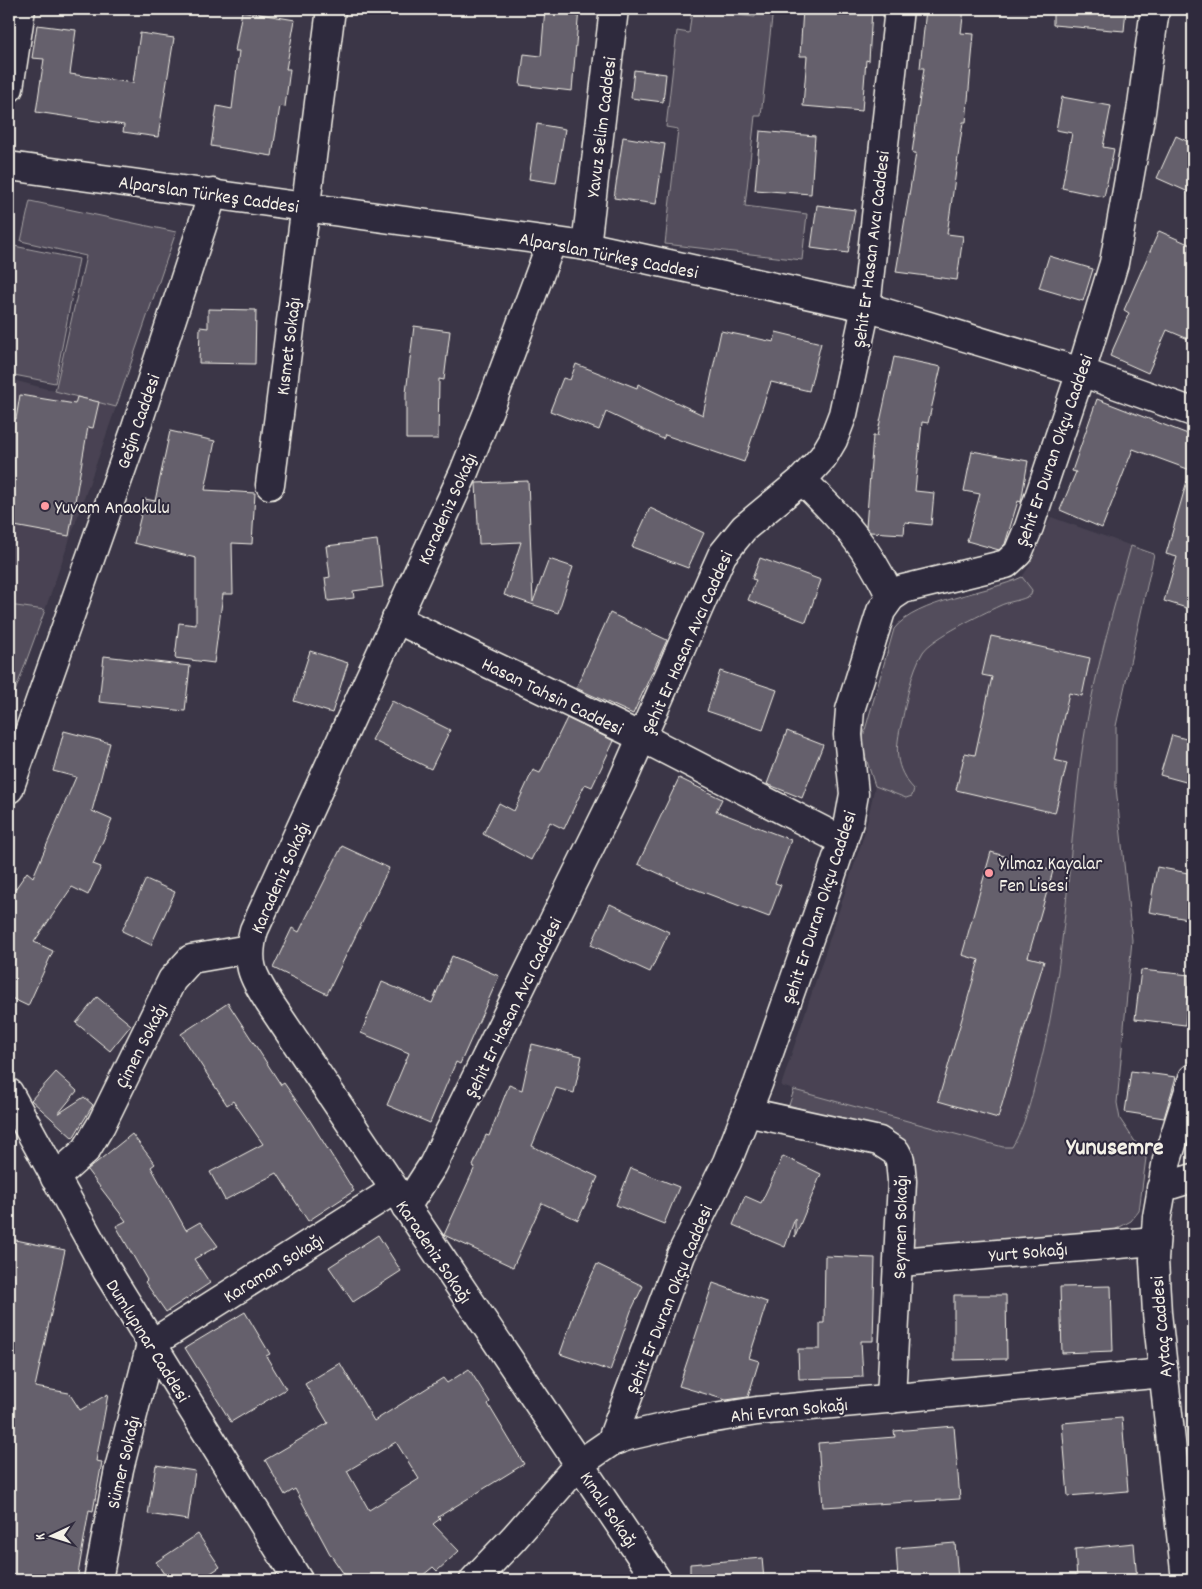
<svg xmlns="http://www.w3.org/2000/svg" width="1202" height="1589" font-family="Dekko,sans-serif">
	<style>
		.built { fill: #484352 }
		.green { fill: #534e5c; stroke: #a4a0a2 }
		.building { fill: #65616c; stroke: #f4f1e8; fill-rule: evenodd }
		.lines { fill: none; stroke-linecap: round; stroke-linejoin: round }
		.minor-casing { stroke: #f4f1e8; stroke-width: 31 }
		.minor { stroke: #2f2a3d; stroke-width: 28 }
		.poi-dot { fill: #ff9aa2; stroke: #2f2a3d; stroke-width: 2 }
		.labels { text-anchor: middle; stroke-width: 4; stroke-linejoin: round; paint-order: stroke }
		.street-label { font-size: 19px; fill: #f4f1e8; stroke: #2f2a3d }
		.poi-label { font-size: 19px; fill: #f4f1e8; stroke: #2f2a3d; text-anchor: start }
		.district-label { font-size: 24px; font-weight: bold; fill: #f4f1e8; stroke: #2f2a3d }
	</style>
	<rect width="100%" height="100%" fill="#3b3647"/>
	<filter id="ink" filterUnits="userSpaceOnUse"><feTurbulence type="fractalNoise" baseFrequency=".02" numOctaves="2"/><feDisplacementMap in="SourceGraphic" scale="10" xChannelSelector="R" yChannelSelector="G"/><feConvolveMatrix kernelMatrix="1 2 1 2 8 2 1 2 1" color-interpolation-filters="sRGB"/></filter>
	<g filter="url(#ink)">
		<g class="built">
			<path d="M9 379 116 407 45 610 9 605Z"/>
			<path d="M1051 517 1154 554 1116 726V787L1132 940 1117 1103 1120 1119 1146 1158 1139 1211 1131 1221 1119 1229 913 1182V1151L905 1141 789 1105 794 1090 781 1086 864 835 875 786 863 749V737L894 629 898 623 912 615 960 596 1022 577 1030 565Z"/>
		</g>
		<g class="green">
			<path d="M756 9H773L761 116H755L745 206 807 214 802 260 665 244 678 129 666 127 677 31 689 33 692 10 755 17Z"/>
			<path d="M30 201 176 232 116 407 55 391 86 256 21 241Z"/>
			<path d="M14 246 79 259 55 383 9 374V271Z"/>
			<path d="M1131 546 1154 554 1116 726V787L1132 940 1117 1103 1120 1119 1146 1158 1139 1211 1131 1221 1105 1235 927 1250 911 1246 913 1151 905 1141 789 1105 794 1090 1003 1147H1012C1025 1126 1031 1100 1037 1076 1064 977 1067 875 1079 774 1088 696 1110 621 1131 546Z"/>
			<path d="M1022 577 1032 590 1031 595C1021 601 1009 601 999 606 982 614 932 638 923 652 911 672 907 698 902 721 895 748 894 768 914 789L912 796 906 798 875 786 863 749V737L894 629C916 600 989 593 1022 577Z"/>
			<path d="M9 605 45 610 9 708Z"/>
		</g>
		<g class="building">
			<path d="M545 9H579L572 91 520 85 524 54 541 56Z"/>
			<path d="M803 9H872L869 61 866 60 862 111 803 106 807 56H800Z"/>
			<path d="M926 9H964L961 33 974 34 966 122H963L947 234 963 236 957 280 896 272 916 153H912L924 68H920Z"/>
			<path d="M1053 9H1126L1124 31 1053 25Z"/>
			<path d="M242 11 295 20 286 69H290L285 107 280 106 272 156 211 146 217 106 232 109 239 51H235Z"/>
			<path d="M37 25 76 30 70 74 133 83 140 33 174 38 158 137 123 132 124 125 36 112 44 59 32 58Z"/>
			<path d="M634 70 666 74 663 102 631 98Z"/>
			<path d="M1062 97 1111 106 1103 147 1114 149 1104 197 1062 188 1072 133 1056 130Z"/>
			<path d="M537 124 565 129 556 183 529 179Z"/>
			<path d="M760 131 815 136 811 194 755 190Z"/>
			<path d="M1176 136 1193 144V194L1157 178Z"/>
			<path d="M623 137 665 144 656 204 614 198Z"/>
			<path d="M817 205 855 210 848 253 811 248Z"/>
			<path d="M1159 231 1193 246V341L1167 330 1148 373 1110 356 1129 313 1124 310Z"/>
			<path d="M1049 256 1093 269 1083 301 1039 288Z"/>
			<path d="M208 309 256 310 255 364 199 363 200 327 208 328Z"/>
			<path d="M414 326 450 331 444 380 439 379 438 439H406V393Z"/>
			<path d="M721 331 774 342 776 332 821 343 809 391 771 382 744 462 665 435 663 439 606 412 599 430 550 411 563 378 570 380 576 364 637 388 638 384 703 415Z"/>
			<path d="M894 357 941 367 928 423 922 422 915 491 934 493 931 525 905 522 904 534 870 532 866 527 873 436H877Z"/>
			<path d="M20 395 75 404 77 397 99 402 93 428 88 427 69 536 9 525V418L16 419Z"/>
			<path d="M1097 399 1193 436V471L1133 449 1102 528 1060 510 1076 472 1072 471Z"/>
			<path d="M170 431 215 441 205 490 255 493 252 544 232 543 233 594H223L214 663 175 658 179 623 196 625V558L134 543 145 499 155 501Z"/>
			<path d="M972 451 1028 461 1021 502 1018 501 1005 544 999 550 967 541 980 494 964 491Z"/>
			<path d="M528 481 533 602 549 559 573 567 558 613 504 595 521 542 479 544 476 483Z"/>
			<path d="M1187 481 1193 482V610L1164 601 1177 557 1166 554Z"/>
			<path d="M650 508 704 533 688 568 632 547Z"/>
			<path d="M377 540 383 587 353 591 354 598 328 601 325 578 330 577 326 546Z"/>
			<path d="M760 558 821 580 806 622 748 600 756 580 752 579Z"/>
			<path d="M610 613 667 640 633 714 576 688Z"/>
			<path d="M991 636 1090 658 1082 696 1069 693 1054 760 1067 763 1055 813 956 790 965 753 975 755 992 677 982 675Z"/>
			<path d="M310 651 348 663 332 713 294 701Z"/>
			<path d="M104 656 190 666 185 711 99 702Z"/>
			<path d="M720 671 777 690 763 730 707 711Z"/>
			<path d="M392 701 450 730 431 769 372 740Z"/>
			<path d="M567 718 614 741 592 787 585 784 564 829 550 822 531 860 483 834 499 803 514 811 533 770 540 773Z"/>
			<path d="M64 731 110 743 92 811 112 820 93 864 101 867 88 895 72 887 34 942 53 951 28 1006 9 997V898L27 872 33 877 76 777 53 771Z"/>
			<path d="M787 731 823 745 802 798 767 784Z"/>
			<path d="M1172 735 1193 741V784L1160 775Z"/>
			<path d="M679 778 722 799 716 811 791 840 775 883 781 885 769 917 682 884 638 864Z"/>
			<path d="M342 846 389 868 327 994 273 968 292 928 299 932Z"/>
			<path d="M991 852 1053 871 1028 957 1044 961 998 1118 938 1101 979 960 962 955Z"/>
			<path d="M1157 867 1193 874V920L1149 912Z"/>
			<path d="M146 879 175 892 151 945 122 931Z"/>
			<path d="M610 904 669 932 650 972 591 945Z"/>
			<path d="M452 956 499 976 460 1064 456 1062 430 1123 387 1105 409 1053 361 1033 382 982 432 1003Z"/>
			<path d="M1141 970 1190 975 1185 1025 1135 1019Z"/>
			<path d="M97 997 131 1025 110 1051 76 1023Z"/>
			<path d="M228 1003 281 1085 284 1083 307 1116 354 1191 308 1221 277 1173 225 1200 210 1172 263 1144 233 1101 227 1105 181 1034Z"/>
			<path d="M532 1044 582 1056 574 1093 556 1088 532 1146 598 1177 578 1220 542 1203 513 1267 444 1235 475 1167 473 1166 486 1135 489 1136 509 1085 522 1090Z"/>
			<path d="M1131 1071 1176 1077 1164 1118 1125 1112Z"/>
			<path d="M56 1072 77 1091 58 1114 84 1097 93 1105 73 1138 31 1100Z"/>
			<path d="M132 1134 155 1164 151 1167 186 1230 200 1222 218 1246 194 1259 210 1283 166 1312 145 1282 147 1280 116 1226 126 1221 87 1170Z"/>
			<path d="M783 1156 821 1174 795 1237V1218L785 1247 733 1225 745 1196 761 1203Z"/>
			<path d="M631 1168 679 1187 664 1224 616 1205Z"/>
			<path d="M378 1235 401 1271 353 1302 329 1267Z"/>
			<path d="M11 1239 65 1250 35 1387 69 1393 80 1410 108 1394 96 1461 102 1462 93 1511 89 1510 77 1580H9V1250Z"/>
			<path d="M825 1256 875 1258 873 1341H861L863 1377 799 1379 798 1349H820V1323H824Z"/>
			<path d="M597 1264 643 1286 631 1311 610 1371 560 1354 575 1311Z"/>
			<path d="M713 1283 767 1302 749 1358 759 1361 748 1397 726 1400 679 1386Z"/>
			<path d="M1111 1286 1113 1351 1062 1353 1060 1287Z"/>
			<path d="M954 1295H1006L1007 1359 954 1360Z"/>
			<path d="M245 1312 270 1354 266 1356 286 1389 231 1422 185 1348Z"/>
			<path d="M340 1363 374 1421 443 1378 447 1383 469 1369 490 1402 488 1404 524 1464 438 1517 440 1519 433 1524 459 1551 437 1571 433 1567 417 1580H348L330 1554 295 1489 285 1495 265 1460 328 1423 305 1384ZM396 1442 419 1479 369 1510 347 1471Z"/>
			<path d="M1122 1418 1128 1491 1068 1496 1062 1423Z"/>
			<path d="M954 1426 960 1499 823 1507 818 1443 895 1437 894 1431Z"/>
			<path d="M156 1465 195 1471 188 1520 148 1514Z"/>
			<path d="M198 1534 220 1567 200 1580H168L156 1562Z"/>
			<path d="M955 1543 958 1580H898L896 1548Z"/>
			<path d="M1134 1543 1137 1580H1077L1075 1549Z"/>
			<path d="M762 1558 764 1580H690V1564Z"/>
		</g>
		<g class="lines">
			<defs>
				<g id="minor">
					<path d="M9 88 21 9"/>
					<path d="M9 166 586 246 866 307 1081 372 1193 412"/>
					<path d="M552 241 492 402 464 472 254 930C245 963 252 975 269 1002L657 1580"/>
					<path d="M586 246 614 9"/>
					<path d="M802 480C842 519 867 546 891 597"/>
					<path d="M270 485 331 9"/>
					<path d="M396 619 643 738 843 841"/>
					<path d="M9 789 136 428 213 193"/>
					<path d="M9 1093 107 1271 298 1580"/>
					<path d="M747 1112 879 1141 896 1152 900 1160 902 1181 891 1399"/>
					<path d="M55 1178 86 1150 101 1125 172 980 191 959 249 949"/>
					<path d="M1161 1188 1193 1178"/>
					<path d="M406 1207 433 1165 622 782 722 555 744 528 802 480 823 457 833 440 843 414 866 307 899 9"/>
					<path d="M900 1262 1155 1241"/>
					<path d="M611 1442 681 1255 727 1162 758 1084 832 873 849 822 854 794 848 735 850 710 881 611 891 597 903 589 1006 564 1018 553 1029 527 1081 372 1114 263 1141 112 1155 9"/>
					<path d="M98 1580 119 1469 151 1344 394 1190"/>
					<path d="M474 1580 514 1538 579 1464 611 1442 628 1436 684 1423 757 1411 1164 1373"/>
					<path d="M1186 1580 1157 1313 1154 1260 1157 1217 1167 1160 1193 1078"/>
				</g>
			</defs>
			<use href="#minor" class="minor-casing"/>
			<use href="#minor" class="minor"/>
		</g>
	</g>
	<g class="poi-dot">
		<circle cx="45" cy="506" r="5"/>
		<circle cx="989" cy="873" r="5"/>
	</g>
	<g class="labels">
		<g class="street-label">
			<text transform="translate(600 127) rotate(-83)" y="7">Yavuz Selim Caddesi</text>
			<text transform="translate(209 193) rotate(8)" y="7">Alparslan Türkeş Caddesi</text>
			<text transform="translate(870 249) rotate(-83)" y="7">Şehit Er Hasan Avcı Caddesi</text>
			<text transform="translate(609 254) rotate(11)" y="7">Alparslan Türkeş Caddesi</text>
			<text transform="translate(287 346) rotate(-83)" y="7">Kısmet Sokağı</text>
			<text transform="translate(137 421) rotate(-71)" y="7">Geğin Caddesi</text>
			<text transform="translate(1053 450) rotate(-71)" y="7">Şehit Er Duran Okçu Caddesi</text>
			<text transform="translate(446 508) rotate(-66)" y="7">Karadeniz Sokağı</text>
			<text transform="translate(686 642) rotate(-66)" y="7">Şehit Er Hasan Avcı Caddesi</text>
			<text transform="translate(553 695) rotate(26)" y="7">Hasan Tahsin Caddesi</text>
			<text transform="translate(279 877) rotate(-66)" y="7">Karadeniz Sokağı</text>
			<text transform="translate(818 907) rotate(-72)" y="7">Şehit Er Duran Okçu Caddesi</text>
			<text transform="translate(512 1007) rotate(-64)" y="7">Şehit Er Hasan Avcı Caddesi</text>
			<text transform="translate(140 1045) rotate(-63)" y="7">Çimen Sokağı</text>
			<text transform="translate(899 1227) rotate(-89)" y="7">Seymen Sokağı</text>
			<text transform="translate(435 1251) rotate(56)" y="7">Karadeniz Sokağı</text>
			<text transform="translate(1028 1251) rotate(-5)" y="7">Yurt Sokağı</text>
			<text transform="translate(273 1267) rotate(-32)" y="7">Karaman Sokağı</text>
			<text transform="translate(668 1299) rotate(-68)" y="7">Şehit Er Duran Okçu Caddesi</text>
			<text transform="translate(1160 1327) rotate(-95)" y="7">Aytaç Caddesi</text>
			<text transform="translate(149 1340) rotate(58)" y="7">Dumlupınar Caddesi</text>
			<text transform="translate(789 1409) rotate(-6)" y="7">Ahi Evran Sokağı</text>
			<text transform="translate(122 1462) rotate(-77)" y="7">Sümer Sokağı</text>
			<text transform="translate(610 1509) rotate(56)" y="7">Kınalı Sokağı</text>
		</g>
		<g class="poi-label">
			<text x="55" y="513">Yuvam Anaokulu</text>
			<text x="999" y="869">Yılmaz Kayalar<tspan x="999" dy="22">Fen Lisesi</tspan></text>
		</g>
		<g class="district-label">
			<text x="1115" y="1154">Yunusemre</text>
		</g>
	</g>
	<rect width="1202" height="1589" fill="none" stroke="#2f2a3d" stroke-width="30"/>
	<rect x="15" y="15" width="1172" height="1559" fill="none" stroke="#f4f1e8" stroke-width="2" filter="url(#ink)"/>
	<g transform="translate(52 1536) rotate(266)" stroke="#2f2a3d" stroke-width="4" paint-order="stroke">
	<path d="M0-4L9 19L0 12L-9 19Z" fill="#f4f1e8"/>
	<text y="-8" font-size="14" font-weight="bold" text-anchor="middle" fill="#f4f1e8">K</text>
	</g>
</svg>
